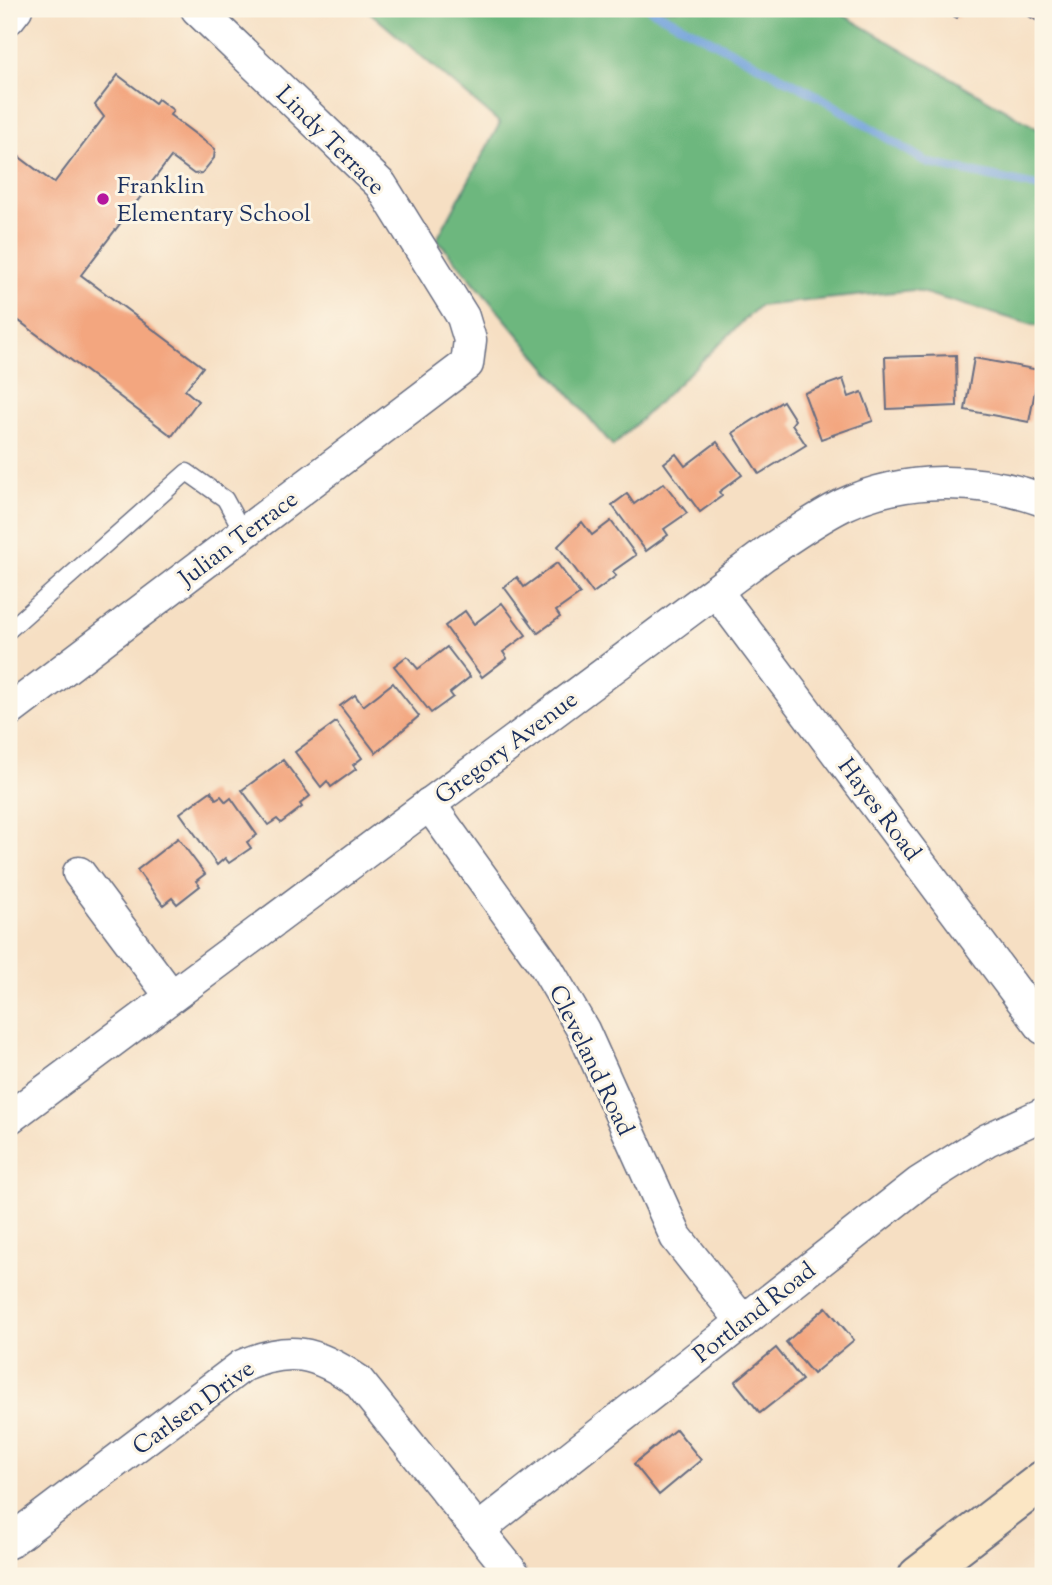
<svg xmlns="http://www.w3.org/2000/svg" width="1052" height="1585" font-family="'Sorts Mill Goudy',serif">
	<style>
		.forest { fill: #6db77e; stroke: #44736e; stroke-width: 2 }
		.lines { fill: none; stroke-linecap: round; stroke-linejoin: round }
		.stream { stroke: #71a2db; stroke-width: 9 }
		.building { fill: #f3a67f }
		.lane-casing { stroke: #686d81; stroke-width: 19 }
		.street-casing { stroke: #686d81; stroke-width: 35 }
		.secondary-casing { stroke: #686d81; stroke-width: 42 }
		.lane { stroke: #fff; stroke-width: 16 }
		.street { stroke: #fff; stroke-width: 32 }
		.secondary { stroke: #fbe6c4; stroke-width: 38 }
		.poi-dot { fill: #b5179e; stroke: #fcf5e5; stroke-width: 2.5 }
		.labels { text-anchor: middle; stroke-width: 6; stroke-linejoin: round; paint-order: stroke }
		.street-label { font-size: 24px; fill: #1b2f5e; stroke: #fcf5e5 }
		.poi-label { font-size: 24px; fill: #1b2f5e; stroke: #fcf5e5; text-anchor: start }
	</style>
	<rect width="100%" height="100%" fill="#fcf5e5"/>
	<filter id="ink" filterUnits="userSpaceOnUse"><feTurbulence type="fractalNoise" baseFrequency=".0143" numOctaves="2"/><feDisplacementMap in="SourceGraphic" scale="14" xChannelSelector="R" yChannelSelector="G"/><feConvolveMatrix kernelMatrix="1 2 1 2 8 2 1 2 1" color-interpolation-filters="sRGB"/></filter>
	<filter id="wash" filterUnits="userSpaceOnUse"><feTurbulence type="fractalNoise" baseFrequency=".00686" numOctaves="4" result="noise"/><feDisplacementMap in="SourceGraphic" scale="28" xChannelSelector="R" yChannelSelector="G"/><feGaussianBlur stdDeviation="1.57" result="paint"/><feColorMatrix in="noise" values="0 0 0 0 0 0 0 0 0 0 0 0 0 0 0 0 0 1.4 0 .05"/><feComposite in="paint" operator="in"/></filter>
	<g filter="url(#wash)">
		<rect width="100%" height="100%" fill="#f6dfc3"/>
		<path class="forest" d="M366 9H833L1043 132V328L914 290 759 306 613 446 437 239 500 123Z"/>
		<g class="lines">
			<path class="stream" d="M650 9 820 97 928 163 1043 188"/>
		</g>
		<g id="blocks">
			<g class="building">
				<path d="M940 9H962L957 18Z"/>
				<path d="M1016 9H1043V24Z"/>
				<path d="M118 75 155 103 158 99 173 110 170 115 215 149 214 158 202 173 194 174 171 157 81 275 203 367 185 390 198 401 172 436 19 321 9 334V168L18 156 54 183 104 117 95 105Z"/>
				<path d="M956 355 957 406 887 409 885 357Z"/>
				<path d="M974 358 1039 370 1029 422 965 410Z"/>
				<path d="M843 379 849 397 862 392 873 421 821 439 804 393Z"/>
				<path d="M783 401 795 420 792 424 806 445 759 474 733 433Z"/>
				<path d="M717 442 742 475 719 492 722 496 700 512 664 463 676 454 685 466Z"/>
				<path d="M664 483 687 513 664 529 668 535 646 551 612 505 627 494 634 504Z"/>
				<path d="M611 521 636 555 612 572 616 576 593 593 558 546 582 522 592 535Z"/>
				<path d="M557 563 580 594 556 611 560 617 538 633 504 587 517 577 524 587Z"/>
				<path d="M502 603 526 635 503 652 507 658 482 677 445 626 465 611 474 624Z"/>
				<path d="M447 647 470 677 450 693 453 697 431 713 394 666 407 656 418 669Z"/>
				<path d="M393 683 419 716 376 753 340 706 355 695 363 706Z"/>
				<path d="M336 722 362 758 353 765 356 769 331 787 327 781 321 787 295 752Z"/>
				<path d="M283 760 310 796 300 804 302 807 281 823 277 819 268 825 242 790Z"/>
				<path d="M211 791 216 799 221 796 226 802 231 798 257 835 247 842 251 848 229 863 225 858 217 865 180 813Z"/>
				<path d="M178 838 205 874 196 881 200 886 177 904 172 898 163 905 137 870Z"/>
				<path d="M826 1307 854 1340 813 1374 786 1342Z"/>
				<path d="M776 1348 802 1380 760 1413 735 1382Z"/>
				<path d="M676 1429 701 1460 659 1495 634 1464Z"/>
			</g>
		</g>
	</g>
	<g filter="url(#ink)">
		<use href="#blocks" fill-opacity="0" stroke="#686d81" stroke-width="2"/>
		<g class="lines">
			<defs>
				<path id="lane" d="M9 630 187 472 225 499 244 534"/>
				<g id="street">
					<path d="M9 18 16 9"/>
					<path d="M716 591 1043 1028"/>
					<path d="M9 711 467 364 470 340 463 317 381 185 197 9"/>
					<path d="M429 804 546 967 583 1030 676 1237 743 1322"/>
					<path d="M79 873 171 996"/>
					<path d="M9 1118 765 554C790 537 815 519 843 505 904 476 980 477 1043 500"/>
					<path d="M478 1530 919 1183 987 1140 1043 1114"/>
					<path d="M9 1542 242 1366C290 1345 316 1352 358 1381L515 1576"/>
				</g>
				<path id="secondary" d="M918 1576 1043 1480"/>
			</defs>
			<use href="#lane" class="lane-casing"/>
			<use href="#street" class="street-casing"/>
			<use href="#secondary" class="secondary-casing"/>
			<use href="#lane" class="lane"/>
			<use href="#street" class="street"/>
			<use href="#secondary" class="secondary"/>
		</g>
	</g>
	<circle class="poi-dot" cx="103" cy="199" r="7"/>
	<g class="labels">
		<g class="street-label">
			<text transform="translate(331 140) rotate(45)" y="8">Lindy Terrace</text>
			<text transform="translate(238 538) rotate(-37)" y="8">Julian Terrace</text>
			<text transform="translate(506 747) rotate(-37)" y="8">Gregory Avenue</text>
			<text transform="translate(880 809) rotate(53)" y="8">Hayes Road</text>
			<text transform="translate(592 1060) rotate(64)" y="8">Cleveland Road</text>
			<text transform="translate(754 1312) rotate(-38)" y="8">Portland Road</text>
			<text transform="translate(193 1407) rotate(-36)" y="8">Carlsen Drive</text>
		</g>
		<g class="poi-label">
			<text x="117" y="193">Franklin<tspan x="117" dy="28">Elementary School</tspan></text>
		</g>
	</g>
	<rect width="1052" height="1585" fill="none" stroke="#fcf5e5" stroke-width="35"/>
</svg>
